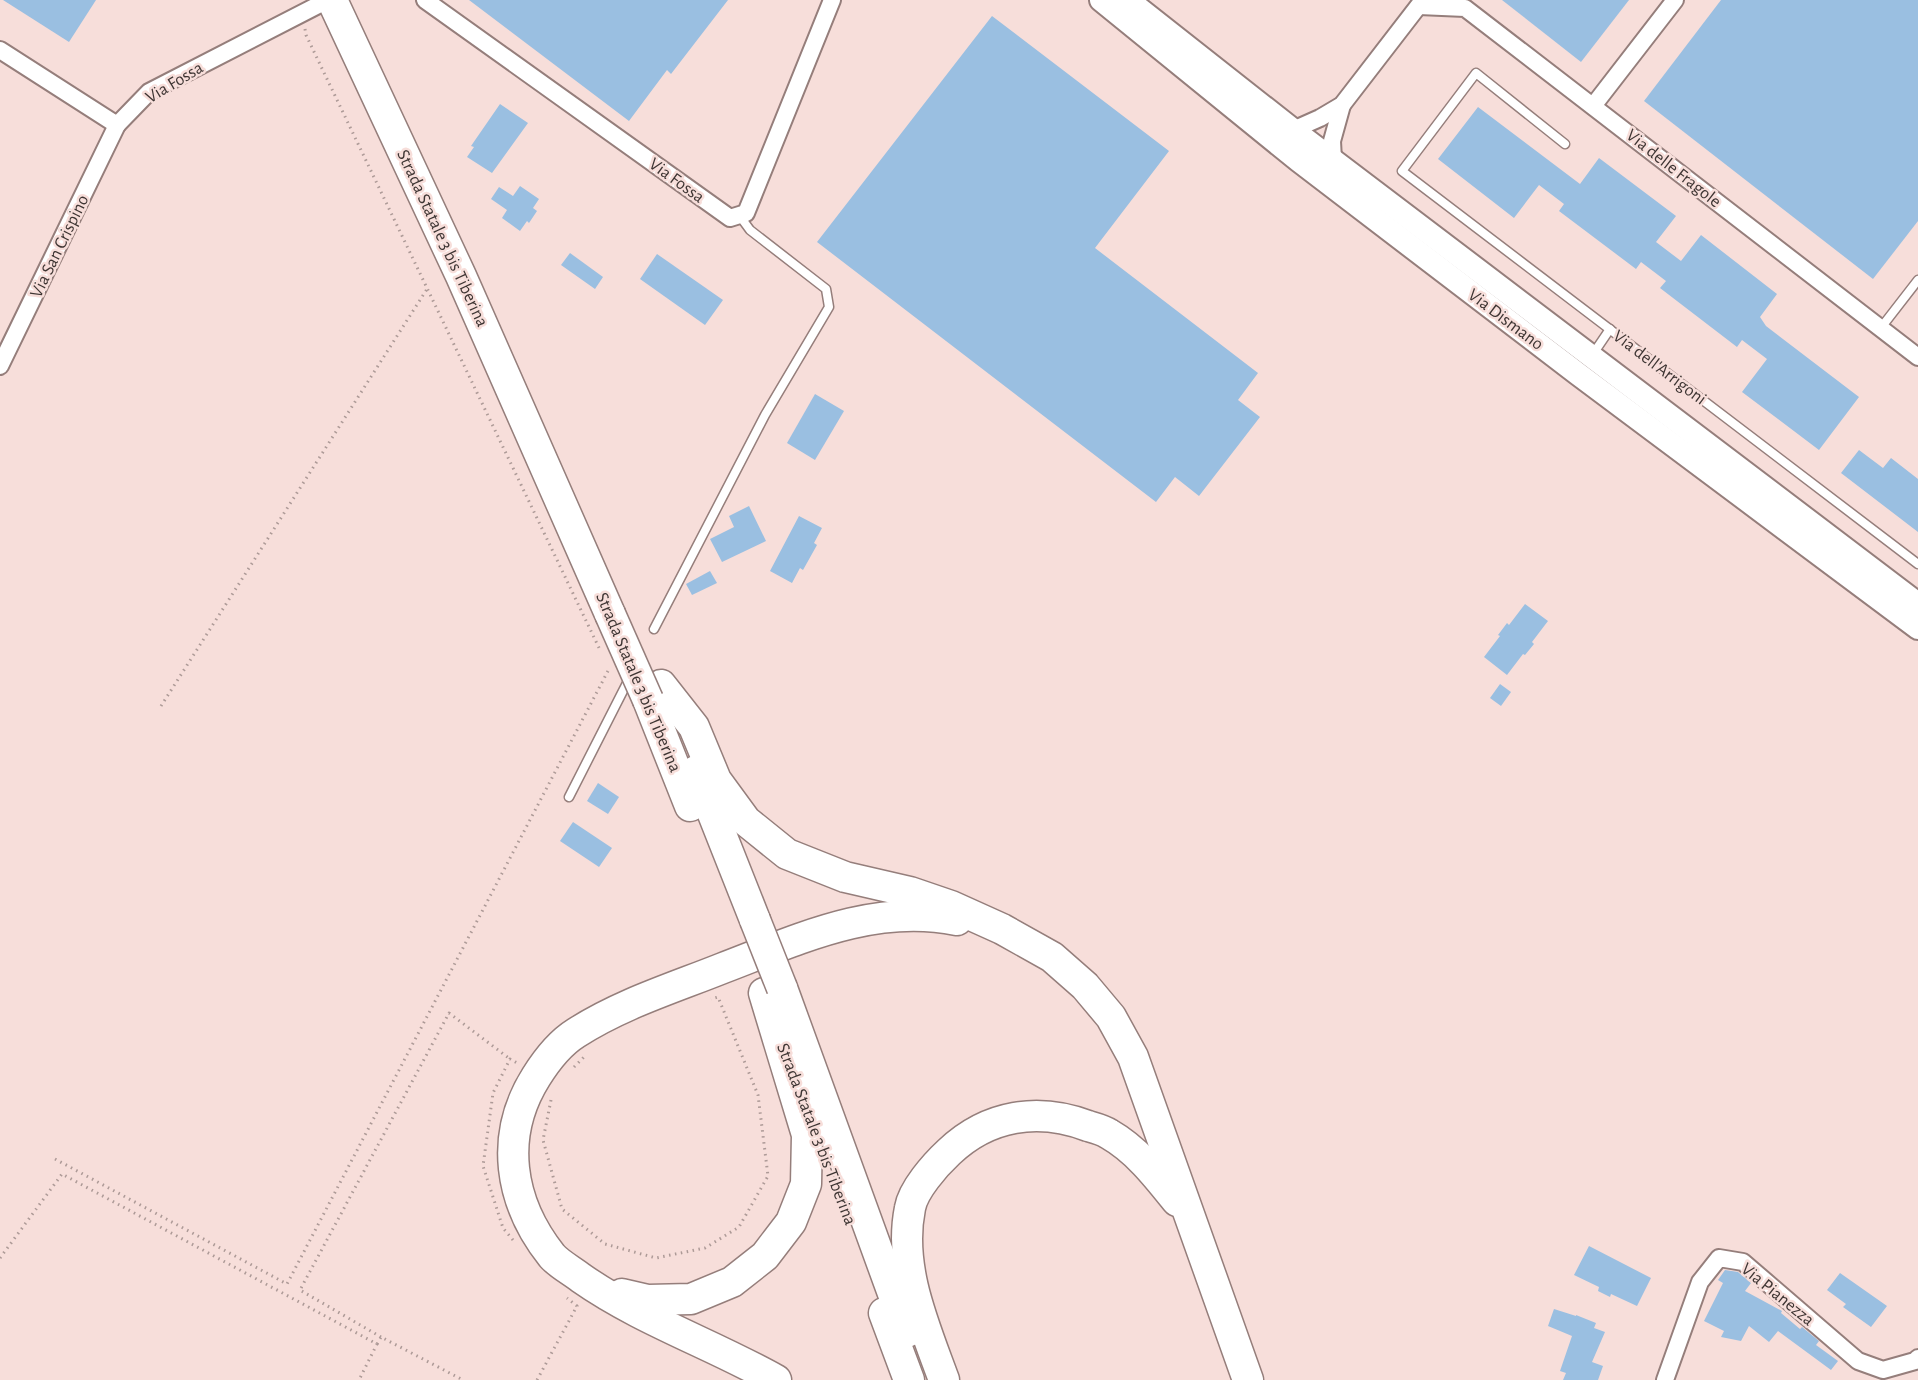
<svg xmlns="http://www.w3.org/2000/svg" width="1918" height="1380" font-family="'Alegreya Sans',sans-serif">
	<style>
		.building { fill: #9abfe1 }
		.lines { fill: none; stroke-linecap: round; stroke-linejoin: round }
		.lane-casing { stroke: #957e7b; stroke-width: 11 }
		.street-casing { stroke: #957e7b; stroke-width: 20 }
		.secondary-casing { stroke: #957e7b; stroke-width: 26 }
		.highway-casing { stroke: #957e7b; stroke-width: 33 }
		.path { stroke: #ad9a97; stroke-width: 3; stroke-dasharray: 1.5 4.5; stroke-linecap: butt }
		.lane { stroke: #fff; stroke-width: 8 }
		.street { stroke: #fff; stroke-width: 16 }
		.secondary { stroke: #fff; stroke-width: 22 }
		.highway { stroke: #fff; stroke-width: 30 }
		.highway-bridge-casing { stroke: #957e7b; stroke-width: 33; stroke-linecap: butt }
		.highway-bridge { stroke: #fff; stroke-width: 30 }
		.labels { text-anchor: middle; stroke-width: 5; stroke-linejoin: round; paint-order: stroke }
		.street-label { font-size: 18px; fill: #3e3533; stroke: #f7deda }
	</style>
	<rect width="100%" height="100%" fill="#f7deda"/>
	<g class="building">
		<path d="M3 0H96L69 42Z"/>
		<path d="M469 0H728L671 74 667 70 629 121Z"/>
		<path d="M1502 0H1629L1581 62Z"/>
		<path d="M1721 0H1918V221L1873 279 1644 101Z"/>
		<path d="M992 16 1169 151 1095 248 1258 373 1238 400 1260 417 1199 496 1175 477 1156 502 817 242Z"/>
		<path d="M500 104 528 123 492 173 467 157 474 147 471 146Z"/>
		<path d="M1478 107 1580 184 1599 158 1676 216 1656 242 1681 261 1701 235 1777 294 1760 317 1766 326 1859 397 1819 450 1742 392 1767 359 1742 340 1737 347 1660 288 1666 281 1641 262 1636 269 1559 211 1564 204 1539 185 1514 218 1438 159Z"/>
		<path d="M520 186 539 199 533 208 537 211 529 223 527 221 520 231 502 218 507 210 491 199 499 187 513 196Z"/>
		<path d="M570 253 603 277 595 289 561 265Z"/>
		<path d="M657 254 723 300 705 325 640 279Z"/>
		<path d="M815 394 844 411 815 460 787 443Z"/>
		<path d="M1859 450 1883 468 1891 458 1918 479V532L1841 473Z"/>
		<path d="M749 506 766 541 722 562 710 539 734 527 729 516Z"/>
		<path d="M799 516 822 528 814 543 817 545 803 570 800 568 792 583 770 571Z"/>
		<path d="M710 571 717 583 692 595 686 584Z"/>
		<path d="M1525 604 1548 621 1532 642 1534 644 1525 655 1523 654 1507 675 1484 657 1500 636 1498 635 1507 623 1509 625Z"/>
		<path d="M1500 684 1511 692 1501 706 1490 698Z"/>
		<path d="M598 783 619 797 608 814 587 801Z"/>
		<path d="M573 822 612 848 599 867 560 841Z"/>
		<path d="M1589 1246 1651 1278 1637 1306 1611 1294 1610 1297 1598 1291 1599 1287 1574 1275Z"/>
		<path d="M1725 1270 1738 1272 1751 1283 1745 1291 1782 1311 1781 1313 1800 1329 1802 1327 1819 1341 1816 1345 1838 1361 1831 1370 1778 1331 1769 1342 1749 1326 1741 1341 1721 1337 1724 1331 1704 1321 1723 1283 1718 1280Z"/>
		<path d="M1840 1273 1887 1306 1871 1327 1843 1307 1846 1304 1827 1290Z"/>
		<path d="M1554 1309 1576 1316V1315L1596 1323 1594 1328 1605 1332 1592 1362 1603 1366 1598 1380H1563L1566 1373 1560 1371 1572 1336 1548 1326Z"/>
	</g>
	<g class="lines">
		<defs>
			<g id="lane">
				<path d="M1565 144 1476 73 1402 171 1918 564"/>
				<path d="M1880 329 1918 280"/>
				<path d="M1593 354 1610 329"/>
				<path d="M654 629 765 415 829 307 826 289 750 230 739 215"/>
				<path d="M569 797 627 683"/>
			</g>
			<g id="street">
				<path d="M425 0 730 218 746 213 832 0"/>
				<path d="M1419 6 1465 8 1918 357"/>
				<path d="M0 50 117 125 149 92 328 0"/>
				<path d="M1593 106 1675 0"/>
				<path d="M1293 130 1320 118 1342 105 1423 0"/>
				<path d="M1333 160 1332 141 1342 105"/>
				<path d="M0 366 117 125"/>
				<path d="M1665 1380 1700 1282 1719 1258 1743 1262 1858 1361 1883 1370 1915 1361 1918 1358"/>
			</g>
			<g id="secondary">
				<path d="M1101 0 1298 160 1578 374 1918 628"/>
				<path d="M1128 0 1293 130 1918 604"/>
			</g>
			<g id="highway">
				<path d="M332 0 461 276 610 614"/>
				<path d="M661 685 694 727 716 780 746 821 787 854 845 877 910 892 951 906 1002 929 1052 957 1085 986 1111 1017 1133 1057 1248 1380"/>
				<path d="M648 700 690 806"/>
				<path d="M696 771 755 920"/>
				<path d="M782 988 907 1332"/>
				<path d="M622 1294 648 1300 691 1299 732 1282 765 1256 791 1222 806 1184 807 1135 764 993"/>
				<path d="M884 1313 909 1380"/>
				<path d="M776 1380C712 1344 641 1320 581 1278 572 1271 559 1264 552 1256 509 1202 499 1136 536 1077 546 1061 560 1043 576 1033 621 1004 673 988 723 968 799 939 874 903 957 920"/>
				<path d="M944 1380C924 1325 898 1267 910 1208 913 1190 935 1165 949 1152 988 1115 1038 1107 1088 1126 1095 1128 1103 1130 1109 1134 1137 1150 1157 1176 1177 1201"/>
			</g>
		</defs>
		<use href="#lane" class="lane-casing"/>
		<use href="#street" class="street-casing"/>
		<use href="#secondary" class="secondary-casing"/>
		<use href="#highway" class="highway-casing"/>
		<g class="path">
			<path d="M305 29 306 35 601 652"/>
			<path d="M161 706 427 289"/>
			<path d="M574 1067 584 1057"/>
			<path d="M551 1100 543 1140 562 1209 605 1244 656 1258 705 1248 739 1227 768 1176 758 1095 718 997 711 999"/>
			<path d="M55 1159 287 1284 609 669"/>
			<path d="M513 1240 503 1228 483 1166 493 1093 510 1059 519 1064"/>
			<path d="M0 1258 62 1174 377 1344 359 1380"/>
			<path d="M381 1337 300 1290 449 1013 510 1059"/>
			<path d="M377 1344 381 1337 463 1380"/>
			<path d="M537 1380 577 1306 567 1298"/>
		</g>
		<use href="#lane" class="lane"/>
		<use href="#street" class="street"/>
		<use href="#secondary" class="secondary"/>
		<use href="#highway" class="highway"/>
		<defs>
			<g id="highway-bridge">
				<path d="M610 614 648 700"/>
				<path d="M755 920 782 988"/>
			</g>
		</defs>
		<use href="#highway-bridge" class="highway-bridge-casing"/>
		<use href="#highway-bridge" class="highway-bridge"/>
	</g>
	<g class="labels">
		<g class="street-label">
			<text transform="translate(174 82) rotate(-31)" y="6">Via Fossa</text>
			<text transform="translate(1674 168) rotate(38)" y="6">Via delle Fragole</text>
			<text transform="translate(677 180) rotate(36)" y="6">Via Fossa</text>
			<text transform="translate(443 238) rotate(65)" y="6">Strada Statale 3 bis Tiberina</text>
			<text transform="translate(59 246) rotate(-64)" y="6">Via San Crispino</text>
			<text transform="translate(1506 319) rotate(37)" y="6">Via Dismano</text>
			<text transform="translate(1660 367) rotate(37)" y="6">Via dell'Arrigoni</text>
			<text transform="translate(639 682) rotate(67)" y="6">Strada Statale 3 bis Tiberina</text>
			<text transform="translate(817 1134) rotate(69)" y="6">Strada Statale 3 bis Tiberina</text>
			<text transform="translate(1778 1294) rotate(39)" y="6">Via Pianezza</text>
		</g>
	</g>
</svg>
